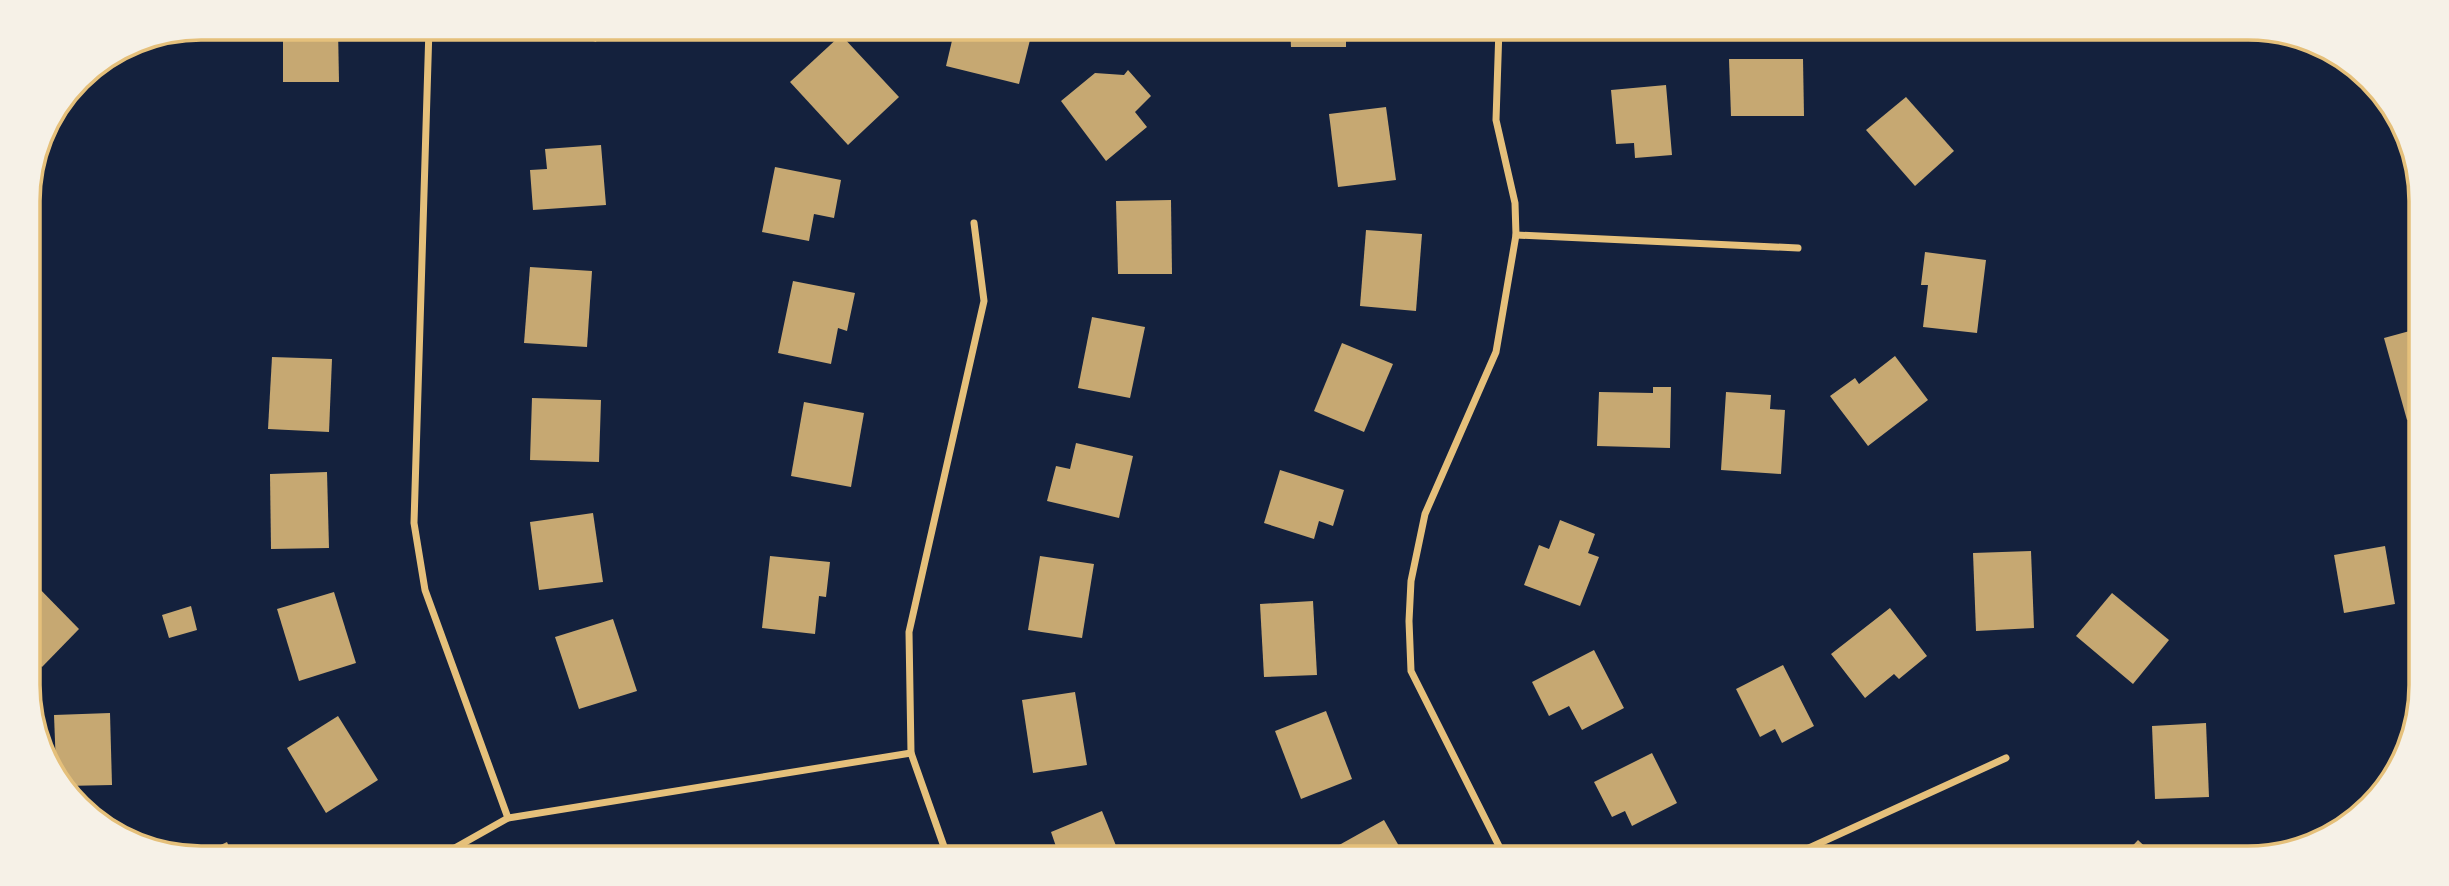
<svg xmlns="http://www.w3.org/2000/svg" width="2449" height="886" font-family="'Asap Condensed',sans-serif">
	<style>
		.building { fill: #c6a872 }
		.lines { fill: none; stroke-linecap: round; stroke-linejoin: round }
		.minor { stroke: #e5c07b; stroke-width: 7 }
		.rim { fill: none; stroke: #e5c07b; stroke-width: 3.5 }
	</style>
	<rect width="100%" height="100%" fill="#14213d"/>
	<g class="building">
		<path d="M283 28H338L339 82H283Z"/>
		<path d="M555 28H601L596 42Z"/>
		<path d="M955 28H1014L1032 32 1019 84 946 66Z"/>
		<path d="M1290 28H1346V47H1291Z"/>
		<path d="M841 35 899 97 848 145 790 82Z"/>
		<path d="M1729 59H1803L1804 116H1731Z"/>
		<path d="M1128 70 1151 96 1135 112 1147 127 1106 161 1061 101 1095 73 1124 75Z"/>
		<path d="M1666 85 1672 155 1635 158 1634 143 1616 144 1611 90Z"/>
		<path d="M1906 97 1954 151 1915 186 1866 130Z"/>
		<path d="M1386 107 1396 180 1338 187 1329 114Z"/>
		<path d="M601 145 606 205 533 210 530 170 547 169 545 149Z"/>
		<path d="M775 167 841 180 834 218 814 214 809 241 762 232Z"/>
		<path d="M1171 200 1172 274H1118L1116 201Z"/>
		<path d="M1366 230 1422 234 1416 311 1360 306Z"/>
		<path d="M1925 252 1986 260 1977 333 1923 327 1928 285H1921Z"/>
		<path d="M530 267 592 271 587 347 524 343Z"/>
		<path d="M793 281 855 293 847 331 838 328 831 364 778 353Z"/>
		<path d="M1092 317 1145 327 1130 398 1078 388Z"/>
		<path d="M2417 329 2416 418 2407 420 2384 338Z"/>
		<path d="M1342 343 1393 364 1364 432 1314 411Z"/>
		<path d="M1895 356 1928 400 1868 446 1830 396 1855 378 1859 384Z"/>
		<path d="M272 357 332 359 329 432 268 429Z"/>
		<path d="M1653 387H1671L1670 448 1597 446 1599 392 1653 393Z"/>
		<path d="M1726 392 1771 395 1770 409 1785 410 1781 474 1721 470Z"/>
		<path d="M532 398 601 400 599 462 530 460Z"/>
		<path d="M804 402 864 413 851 487 791 476Z"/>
		<path d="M1076 443 1133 456 1119 518 1047 501 1056 466 1070 469Z"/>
		<path d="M1280 470 1344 490 1333 526 1319 521 1314 539 1264 523Z"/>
		<path d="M327 472 329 548 271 549 270 474Z"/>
		<path d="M593 513 603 582 539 590 530 522Z"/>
		<path d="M1560 520 1595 534 1588 553 1599 557 1580 606 1524 585 1539 545 1549 549Z"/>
		<path d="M2385 546 2395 604 2344 613 2334 555Z"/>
		<path d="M2031 551 2034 628 1976 631 1973 553Z"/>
		<path d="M770 556 830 562 826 597 819 596 815 634 762 628Z"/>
		<path d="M1040 556 1094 564 1082 638 1028 630Z"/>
		<path d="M31 580 79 629 42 667 31 655Z"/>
		<path d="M334 592 356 663 299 681 277 609Z"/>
		<path d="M2112 593 2169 640 2133 684 2076 636Z"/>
		<path d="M1313 601 1317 675 1264 677 1260 604Z"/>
		<path d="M191 606 197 630 169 638 162 615Z"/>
		<path d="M1890 608 1927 656 1899 679 1894 674 1865 698 1831 654Z"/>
		<path d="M613 619 637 691 579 709 555 637Z"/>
		<path d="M1594 650 1624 708 1582 730 1569 706 1549 716 1532 682Z"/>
		<path d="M1783 665 1814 726 1782 743 1775 729 1760 737 1736 689Z"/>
		<path d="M1075 692 1087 765 1033 773 1022 700Z"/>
		<path d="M1326 711 1352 779 1301 799 1275 731Z"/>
		<path d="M110 713 112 785 65 786 56 767 54 715Z"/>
		<path d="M338 716 378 780 326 813 287 748Z"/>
		<path d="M2206 723 2209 797 2155 799 2152 726Z"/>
		<path d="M1652 753 1677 803 1632 826 1625 811 1612 817 1594 782Z"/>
		<path d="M1102 811 1121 858H1060L1051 832Z"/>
		<path d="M1384 820 1403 853 1393 858H1325L1323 854Z"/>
		<path d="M2138 840 2157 858H2121Z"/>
		<path d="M227 842 234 858 195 857Z"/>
	</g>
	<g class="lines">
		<g class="minor">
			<path d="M429 28 414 523 425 590 508 818"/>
			<path d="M1499 28 1496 120 1515 203 1516 235 1496 352 1425 514 1411 581 1409 621 1411 671 1505 858"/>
			<path d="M1516 235 1798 248"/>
			<path d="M437 858 508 818 911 753"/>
			<path d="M948 858 911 753 909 632 984 301 974 223"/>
			<path d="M1787 858 2006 758"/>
		</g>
	</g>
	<path d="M0 0H2449V886H0ZM201 40H2248A161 161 0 0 1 2409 201V685A161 161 0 0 1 2248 846H201A161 161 0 0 1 40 685V201A161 161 0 0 1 201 40Z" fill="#f6f1e7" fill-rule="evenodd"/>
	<path class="rim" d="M201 40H2248A161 161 0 0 1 2409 201V685A161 161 0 0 1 2248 846H201A161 161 0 0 1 40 685V201A161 161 0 0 1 201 40Z"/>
</svg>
